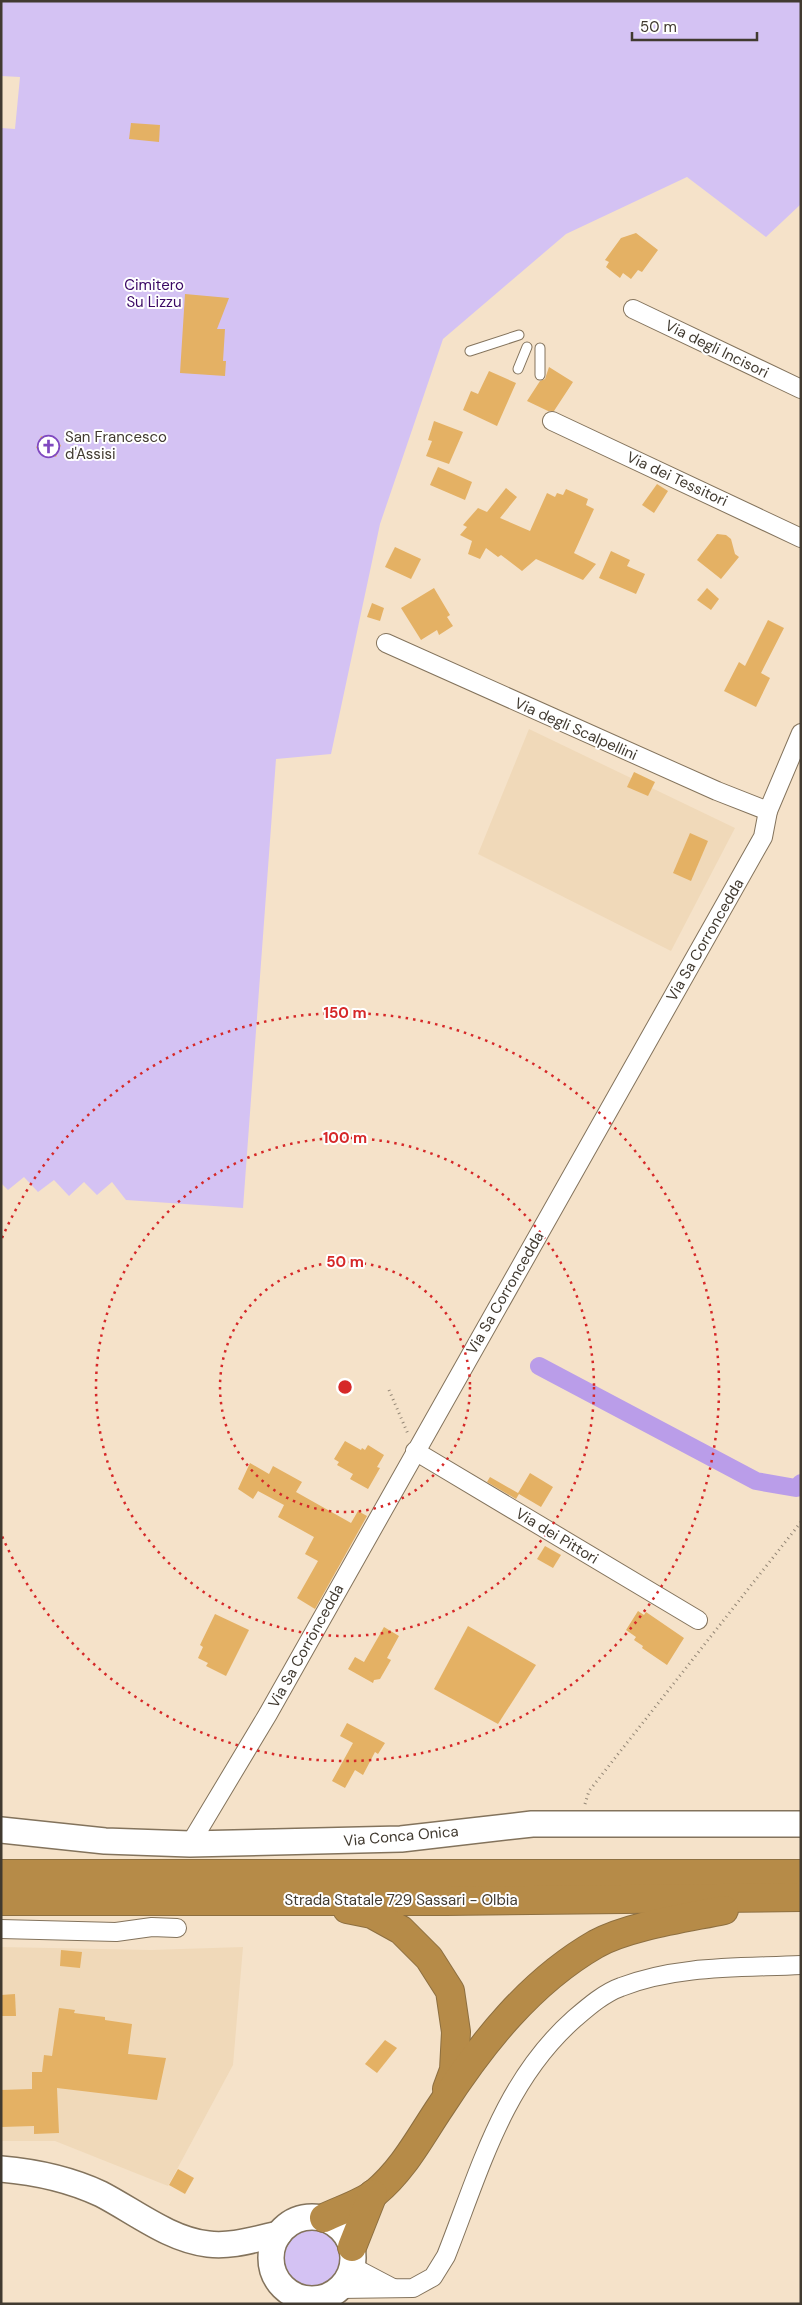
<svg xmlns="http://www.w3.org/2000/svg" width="802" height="2305" font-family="'DM Sans',sans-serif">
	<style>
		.built { fill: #f0d9b9 }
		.green { fill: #d4c2f3 }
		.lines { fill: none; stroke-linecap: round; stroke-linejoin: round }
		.canal { stroke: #ba9de9; stroke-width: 18 }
		.building { fill: #e4b164 }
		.lane-casing { stroke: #83735c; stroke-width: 11 }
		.street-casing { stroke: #83735c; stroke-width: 20 }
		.secondary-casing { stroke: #83735c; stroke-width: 28 }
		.highway-casing { stroke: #8d6f40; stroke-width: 30 }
		.path { stroke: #938675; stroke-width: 3; stroke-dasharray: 1 4; stroke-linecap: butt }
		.lane { stroke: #fff; stroke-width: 9 }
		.street { stroke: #fff; stroke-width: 18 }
		.secondary { stroke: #fff; stroke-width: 25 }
		.highway { stroke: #b68b48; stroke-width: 28 }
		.ring { fill: none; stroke: #d62828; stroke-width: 2.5; stroke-dasharray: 2.5 5 }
		.labels { text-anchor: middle; stroke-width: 4; stroke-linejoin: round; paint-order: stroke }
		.park-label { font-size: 15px; fill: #3a0864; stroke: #fff }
		.street-label { font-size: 15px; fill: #413a30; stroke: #fff }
		.poi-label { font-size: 15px; fill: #413a30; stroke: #fff; text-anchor: start }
		.centre { fill: #d62828; stroke: #fff; stroke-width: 2.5 }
		.ring-label { font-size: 15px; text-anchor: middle; font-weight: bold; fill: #d62828; stroke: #fff; stroke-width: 4; stroke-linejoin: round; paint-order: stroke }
	</style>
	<rect width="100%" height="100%" fill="#f5e2c9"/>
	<g class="built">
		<path d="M529 729 735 828 671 951 478 854Z"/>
		<path d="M1 1947 151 1950 243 1947 233 2065 168 2186 55 2141H1Z"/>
	</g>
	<g class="green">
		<path d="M1 1H801V204L766 237 687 177 566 234 443 339 380 524 331 754 276 759 243 1208 126 1200 112 1182 97 1195 84 1182 69 1196 54 1180 38 1192 24 1177 8 1190 1 1183V128L15 129 20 77 1 76Z"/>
		<circle cx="312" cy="2258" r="31"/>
	</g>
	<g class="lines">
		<path class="canal" d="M539 1366 756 1481 796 1488 801 1483"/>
	</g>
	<g class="building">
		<path d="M131 123 160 125 159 142 129 139Z"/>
		<path d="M636 233 658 250 642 272 638 270 631 279 623 273 620 278 606 267 609 262 605 260 621 238Z"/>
		<path d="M185 294 229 298 217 329H225L223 361H226L225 376 180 373Z"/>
		<path d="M549 367 573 382 554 411H548L527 401 540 381 545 379Z"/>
		<path d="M489 371 516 383 497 426 463 410 471 391 478 394Z"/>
		<path d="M434 421 463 432 449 464 426 456 432 441 428 440Z"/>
		<path d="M41 436 61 445 56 457 36 448Z"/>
		<path d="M438 467 472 482 465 500 430 485Z"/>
		<path d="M657 484 668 491 654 513 642 505Z"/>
		<path d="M506 488 517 497 500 518 530 531 547 493 555 497 557 493 563 495 566 489 588 499 586 505 594 509 574 553 596 564 583 580 536 559 522 571 501 555 498 557 486 548 480 559 468 554 472 541 460 535 467 527 463 525 478 508 487 512Z"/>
		<path d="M717 534 726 535 731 539 735 554 739 557 721 579 697 560Z"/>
		<path d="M395 547 421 559 411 579 385 567Z"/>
		<path d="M611 551 630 560 627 566 645 574 636 594 599 578Z"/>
		<path d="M434 588 450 615 447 617 453 626 439 635 437 630 421 640 401 608Z"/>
		<path d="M707 588 719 599 711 610 697 600Z"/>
		<path d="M372 603 384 608 380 621 367 617Z"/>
		<path d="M768 620 784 628 761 673 770 678 756 707 724 691 739 662 745 666Z"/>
		<path d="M634 772 655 782 648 796 627 787Z"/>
		<path d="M690 833 708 841 691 881 673 873Z"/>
		<path d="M345 1441 361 1450 362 1448 365 1450 368 1445 384 1455 377 1467 380 1468 368 1489 350 1479 353 1474 337 1465 339 1462 334 1459Z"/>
		<path d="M250 1463 269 1474 273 1466 302 1482 296 1492 351 1523 358 1511 367 1516 315 1609 297 1598 318 1561 305 1554 314 1537 278 1517 284 1505 258 1491 253 1499 238 1489Z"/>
		<path d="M530 1473 553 1487 541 1507 519 1494 516 1499 487 1482 490 1477 518 1493Z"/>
		<path d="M545 1546 561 1555 553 1568 537 1559Z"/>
		<path d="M638 1611 644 1615 646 1612 684 1638 667 1665 642 1648 643 1646 634 1640 636 1637 626 1630Z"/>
		<path d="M215 1614 249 1630 226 1676 206 1666 208 1663 198 1658 203 1647 200 1645Z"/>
		<path d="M468 1626 536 1665 498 1724 434 1689Z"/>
		<path d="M384 1627 399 1636 387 1658 391 1660 380 1679 374 1680 373 1683 348 1669 355 1657 364 1662Z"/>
		<path d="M347 1723 385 1743 378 1754 375 1752 363 1775 355 1770 345 1788 332 1781 353 1743 340 1736Z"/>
		<path d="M61 1950 82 1952 80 1968 60 1966Z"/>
		<path d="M15 1994 16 2016H1V1995Z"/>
		<path d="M59 2008 75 2010 74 2013 105 2017V2020L132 2024 128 2054 166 2058 157 2100 57 2088 59 2133 34 2134V2126L1 2127V2090L32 2089V2072H42L44 2055 52 2056Z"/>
		<path d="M385 2040 397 2048 377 2073 365 2064Z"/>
		<path d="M178 2169 194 2178 185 2194 169 2185Z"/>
	</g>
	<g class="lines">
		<defs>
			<g id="lane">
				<path d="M540 348V375"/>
				<path d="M470 351 519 335"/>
				<path d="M518 369 527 347"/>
			</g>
			<g id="street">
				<path d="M633 309 801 389"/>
				<path d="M552 421 801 538"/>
				<path d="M386 643 717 791 768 811"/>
				<path d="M415 1451 698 1620"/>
				<path d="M190 1844 268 1714 763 837 768 811 801 733"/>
				<path d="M1 1929 116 1932 152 1927 177 1928"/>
				<path d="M353 2267 393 2288"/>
				<path d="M339 2289 413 2288 433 2277 446 2256C480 2170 503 2082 574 2019 588 2007 604 1993 621 1987 677 1965 742 1968 801 1965"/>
			</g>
			<g id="secondary">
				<path d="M1 1830 105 1841 190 1844 401 1839 532 1824H801"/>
				<path d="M1 2169C36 2172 69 2179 101 2194 134 2211 170 2240 208 2244 232 2247 255 2239 279 2234"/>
				<circle cx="312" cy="2258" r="41"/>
			</g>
			<g id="highway">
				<path d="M1 1874H801"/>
				<path d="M1 1901H446L801 1897"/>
				<path d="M347 1909 372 1914 401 1930 429 1958 450 1991 456 2032 454 2070 447 2089"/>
				<path d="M324 2218C340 2210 361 2204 375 2193 404 2169 420 2137 441 2106 482 2043 530 1982 596 1944 629 1926 686 1918 724 1910"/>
				<path d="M352 2247 373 2194"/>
			</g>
		</defs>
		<use href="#lane" class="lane-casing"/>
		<use href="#street" class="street-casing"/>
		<use href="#secondary" class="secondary-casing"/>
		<use href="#highway" class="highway-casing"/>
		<g class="path">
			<path d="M389 1390 408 1434"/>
			<path d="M585 1804 589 1791 801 1522"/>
		</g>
		<use href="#lane" class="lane"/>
		<use href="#street" class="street"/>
		<use href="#secondary" class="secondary"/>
		<use href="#highway" class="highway"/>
	</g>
	<g class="ring">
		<circle cx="345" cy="1387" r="125"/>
		<circle cx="345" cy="1387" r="249"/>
		<path d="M2 1238A374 374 0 1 1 2 1536"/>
	</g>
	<defs>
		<symbol id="church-ring" viewBox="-11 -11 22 22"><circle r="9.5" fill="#fff" stroke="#8049c0" stroke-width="1.5"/><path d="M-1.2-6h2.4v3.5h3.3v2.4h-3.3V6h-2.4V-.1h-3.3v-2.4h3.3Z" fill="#8049c0"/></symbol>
	</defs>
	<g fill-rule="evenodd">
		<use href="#church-ring" x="36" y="434" width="25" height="25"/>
	</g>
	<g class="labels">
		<g class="park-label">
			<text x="154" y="290">Cimitero<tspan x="154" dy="17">Su Lizzu</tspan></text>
		</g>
		<g class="street-label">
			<text transform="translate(717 349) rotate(26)" y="5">Via degli Incisori</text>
			<text transform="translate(677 479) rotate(25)" y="5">Via dei Tessitori</text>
			<text transform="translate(576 729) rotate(24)" y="5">Via degli Scalpellini</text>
			<text transform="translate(705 940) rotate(-60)" y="5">Via Sa Corroncedda</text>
			<text transform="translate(505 1293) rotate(-60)" y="5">Via Sa Corroncedda</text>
			<text transform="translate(557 1536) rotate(31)" y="5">Via dei Pittori</text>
			<text transform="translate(306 1646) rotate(-61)" y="5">Via Sa Corroncedda</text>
			<text transform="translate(401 1836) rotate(-5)" y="5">Via Conca Onica</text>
			<text x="401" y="1905">Strada Statale 729 Sassari - Olbia</text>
		</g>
		<g class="poi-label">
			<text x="65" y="442">San Francesco<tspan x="65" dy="17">d'Assisi</tspan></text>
		</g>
	</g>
	<circle cx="345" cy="1387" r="8" class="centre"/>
	<g class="ring-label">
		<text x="345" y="1018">150 m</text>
		<text x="345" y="1143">100 m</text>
		<text x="345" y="1267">50 m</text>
	</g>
	<rect width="802" height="2305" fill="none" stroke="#413a30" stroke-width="5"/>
	<path d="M632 32v8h125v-8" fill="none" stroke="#413a30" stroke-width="2.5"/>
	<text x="640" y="32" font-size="15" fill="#413a30" stroke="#ffffff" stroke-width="4" paint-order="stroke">50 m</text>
</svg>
